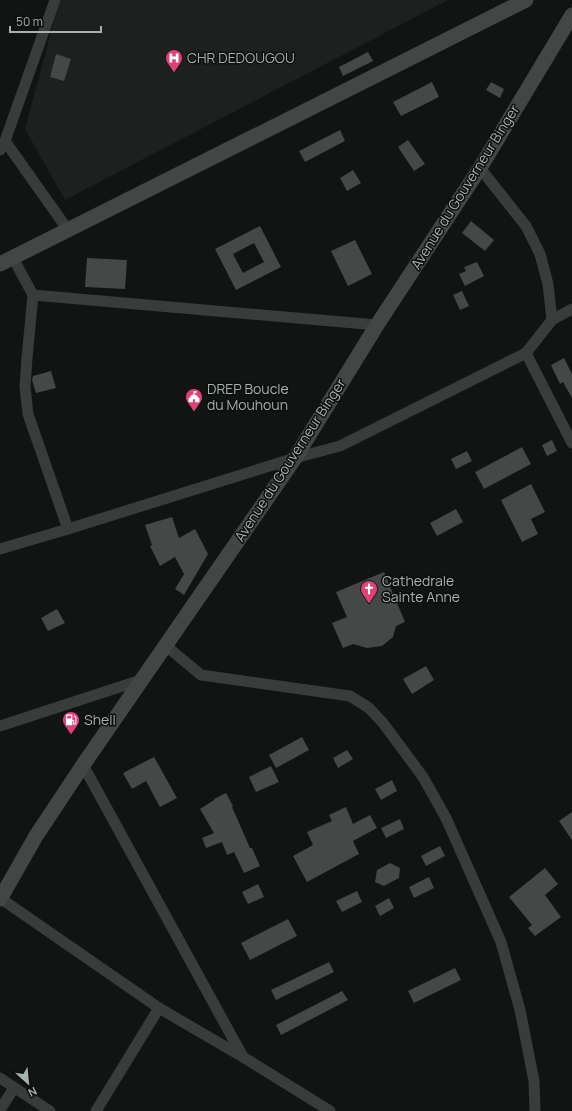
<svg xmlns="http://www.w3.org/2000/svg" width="572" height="1111" font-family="Manrope,sans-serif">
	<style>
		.built { fill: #1e2020 }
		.building { fill: #444847; fill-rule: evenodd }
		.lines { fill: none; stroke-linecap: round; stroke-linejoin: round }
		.street { stroke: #383d3c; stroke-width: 11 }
		.secondary { stroke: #424746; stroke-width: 15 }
		.labels { text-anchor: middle; stroke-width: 3; stroke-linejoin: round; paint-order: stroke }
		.poi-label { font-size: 14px; fill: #a5b2ae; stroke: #0d0e0e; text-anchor: start }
		.street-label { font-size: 14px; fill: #a5b2ae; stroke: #0d0e0e }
	</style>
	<rect width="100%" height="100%" fill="#121313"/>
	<path class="built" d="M61 0H448L65 200 25 129 55 17Z"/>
	<g class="building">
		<path d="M368 52 373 61 343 76 339 67Z"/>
		<path d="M56 54 71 59 64 81 50 77Z"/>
		<path d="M432 82 439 97 401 116 393 102Z"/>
		<path d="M491 82 504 89 500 98 486 90Z"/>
		<path d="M340 130 345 141 305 162 299 151Z"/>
		<path d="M408 140 425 164 414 171 398 147Z"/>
		<path d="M353 170 361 183 347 191 340 178Z"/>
		<path d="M471 221 494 240 485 251 462 233Z"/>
		<path d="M260 226 281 267 236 290 215 249ZM254 243 264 262 243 273 233 254Z"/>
		<path d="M355 240 372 274 348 286 331 251Z"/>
		<path d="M87 258 127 260 125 289 85 287Z"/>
		<path d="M477 262 484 276 465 286 459 274 466 271 464 267Z"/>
		<path d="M462 291 469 306 460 310 453 295Z"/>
		<path d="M564 358 572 374V398L563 382 560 384 551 365Z"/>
		<path d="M51 371 56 388 36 393 32 380 33 376Z"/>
		<path d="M552 440 557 451 547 456 542 445Z"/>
		<path d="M522 447 531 464 484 489 475 472Z"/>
		<path d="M467 451 472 461 456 469 451 459Z"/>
		<path d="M531 484 545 512 531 519 538 534 522 542 501 500Z"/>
		<path d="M456 509 463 522 437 536 430 523Z"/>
		<path d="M172 517 179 538 195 529 208 554 184 595 175 589 184 574 175 557 160 566 150 546 152 545 145 525Z"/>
		<path d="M384 572 405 622 396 626 393 637 382 646 367 648 353 644 343 648 332 623 347 617 336 592Z"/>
		<path d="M57 609 65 623 48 631 41 618Z"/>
		<path d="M426 666 434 680 412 694 403 679Z"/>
		<path d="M302 737 309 750 276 768 269 755Z"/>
		<path d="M347 750 353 759 338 768 333 758Z"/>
		<path d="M154 757 177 798 160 807 146 781 132 789 123 773Z"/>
		<path d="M271 766 279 782 256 792 249 777Z"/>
		<path d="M392 780 397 791 381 800 375 789Z"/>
		<path d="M226 793 233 806 232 807 250 848H252L260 866 244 873 234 852 227 855 222 842 206 848 202 838 214 833 200 809 214 800V799Z"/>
		<path d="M346 807 353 824 370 815 377 828 353 841 359 854 307 882 293 856 313 845 307 832 332 821 329 815Z"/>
		<path d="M572 812V840L559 821Z"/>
		<path d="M400 819 404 829 386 838 381 828Z"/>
		<path d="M440 846 445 856 426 866 421 856Z"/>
		<path d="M390 863 400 868 399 878 384 886 375 882 377 870Z"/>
		<path d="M545 868 558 884 545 895 561 917 535 936 528 928 532 925 509 897Z"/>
		<path d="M429 877 434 888 414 898 409 887Z"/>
		<path d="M258 884 264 897 248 904 242 892Z"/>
		<path d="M357 891 362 902 342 912 336 901Z"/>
		<path d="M389 898 394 908 380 916 375 906Z"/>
		<path d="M288 919 297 936 250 960 241 943Z"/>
		<path d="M329 962 334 972 276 1000 271 990Z"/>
		<path d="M455 968 461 980 414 1003 408 991Z"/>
		<path d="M342 991 348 1000 281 1035 276 1025Z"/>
	</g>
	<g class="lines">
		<g class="street">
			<path d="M5 141 68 230"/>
			<path d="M0 150 5 141 55 0"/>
			<path d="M480 168 526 226 540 254 548 284 552 320"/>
			<path d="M13 258 33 295 377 325"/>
			<path d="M33 295 27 358 25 387 28 414 68 529"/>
			<path d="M526 353 572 443"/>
			<path d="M0 549 68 529 295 458 340 446 526 353 552 320 572 309"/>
			<path d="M165 645 201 675 350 696 369 708 383 723 423 777 446 818 501 942 520 1010 534 1081 535 1111"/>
			<path d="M0 726 141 680"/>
			<path d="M83 765 243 1057"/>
			<path d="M0 898 159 1008 243 1057 330 1111"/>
			<path d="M0 1078 50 1111"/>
			<path d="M0 1110 14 1088"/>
			<path d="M96 1111 159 1008"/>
		</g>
		<g class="secondary">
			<path d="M0 264 526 0"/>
			<path d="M0 899 36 836 83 765 295 458 377 325 480 168 572 15"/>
		</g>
	</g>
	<defs>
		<symbol id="hospital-pin" viewBox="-11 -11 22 30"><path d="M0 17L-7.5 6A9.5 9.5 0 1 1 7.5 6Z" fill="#dc417a" stroke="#0d0e0e"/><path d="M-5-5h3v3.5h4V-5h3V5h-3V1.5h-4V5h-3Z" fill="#fff"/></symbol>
		<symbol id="civic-pin" viewBox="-11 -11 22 30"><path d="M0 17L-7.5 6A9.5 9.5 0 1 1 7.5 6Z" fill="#dc417a" stroke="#0d0e0e"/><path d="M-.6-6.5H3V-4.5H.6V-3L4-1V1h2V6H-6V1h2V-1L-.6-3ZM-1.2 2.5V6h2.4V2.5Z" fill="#fff"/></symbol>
		<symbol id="church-pin" viewBox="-11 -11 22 30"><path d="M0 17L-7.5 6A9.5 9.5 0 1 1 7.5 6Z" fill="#dc417a" stroke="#0d0e0e"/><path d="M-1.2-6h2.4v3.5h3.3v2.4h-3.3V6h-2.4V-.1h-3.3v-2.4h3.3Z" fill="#fff"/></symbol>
		<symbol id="fuel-pin" viewBox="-11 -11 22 30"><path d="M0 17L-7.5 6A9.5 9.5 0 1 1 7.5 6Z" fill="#dc417a" stroke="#0d0e0e"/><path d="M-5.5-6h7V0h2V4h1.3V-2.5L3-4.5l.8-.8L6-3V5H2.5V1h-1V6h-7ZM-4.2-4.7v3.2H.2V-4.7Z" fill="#fff"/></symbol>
	</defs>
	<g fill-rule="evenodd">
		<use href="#hospital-pin" x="164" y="48" width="20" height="27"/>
		<use href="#civic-pin" x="184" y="387" width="20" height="27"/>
		<use href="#church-pin" x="359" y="579" width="20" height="27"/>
		<use href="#fuel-pin" x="61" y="710" width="20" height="27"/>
	</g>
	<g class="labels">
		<g class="poi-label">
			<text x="187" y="63">CHR DEDOUGOU</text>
			<text x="207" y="394">DREP Boucle<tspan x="207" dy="16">du Mouhoun</tspan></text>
			<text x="382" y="586">Cathedrale<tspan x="382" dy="16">Sainte Anne</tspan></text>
			<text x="84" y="725">Shell</text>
		</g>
		<g class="street-label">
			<text transform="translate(465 187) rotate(-58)" y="5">Avenue du Gouverneur Binger</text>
			<text transform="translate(290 460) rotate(-57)" y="5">Avenue du Gouverneur Binger</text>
		</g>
	</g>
	<g transform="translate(28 1083) rotate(153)" stroke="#0d0e0e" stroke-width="3" paint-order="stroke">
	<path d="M0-3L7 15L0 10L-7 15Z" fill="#a5b2ae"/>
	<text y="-6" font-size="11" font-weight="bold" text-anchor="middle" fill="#a5b2ae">N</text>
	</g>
	<path d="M10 26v6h91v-6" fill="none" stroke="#a5b2ae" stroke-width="2"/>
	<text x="16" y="26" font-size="12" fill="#a5b2ae" stroke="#0d0e0e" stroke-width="3" paint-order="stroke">50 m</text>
</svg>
